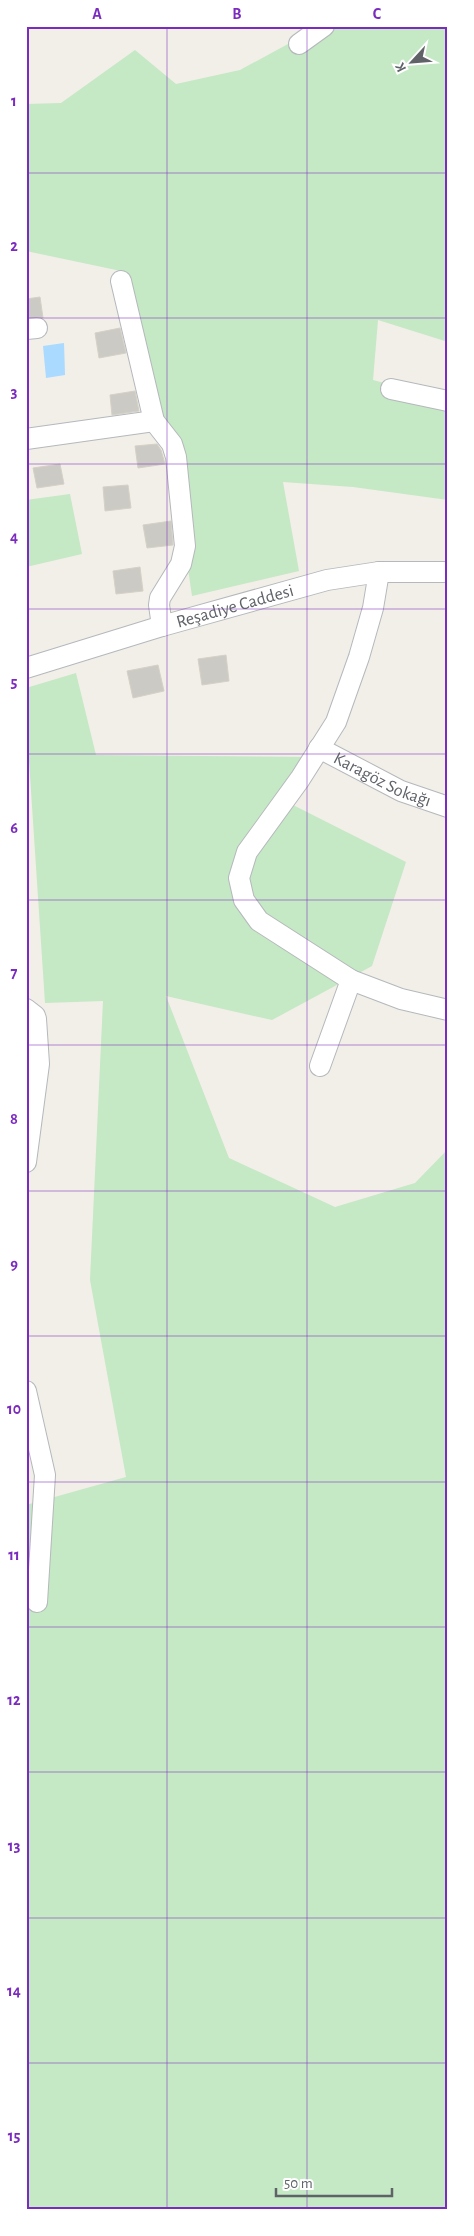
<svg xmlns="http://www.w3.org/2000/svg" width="474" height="2236" font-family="'Alegreya Sans',sans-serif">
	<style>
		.green { fill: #c5e8c5 }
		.water { fill: #aadaff }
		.building { fill: #cccac5; stroke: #d6d1c6 }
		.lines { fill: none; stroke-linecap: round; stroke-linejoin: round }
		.minor-casing { stroke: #b5b8bc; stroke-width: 22 }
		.minor { stroke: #fff; stroke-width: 20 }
		.grid { fill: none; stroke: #7b2cbf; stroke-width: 1; stroke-opacity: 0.55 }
		.labels { text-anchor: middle; stroke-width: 4; stroke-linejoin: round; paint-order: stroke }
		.street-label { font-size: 18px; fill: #5f6368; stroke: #fff }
		.neatline { fill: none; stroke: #7b2cbf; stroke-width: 2 }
		.grid-label { font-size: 16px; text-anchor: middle; font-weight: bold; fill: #7b2cbf }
	</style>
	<rect width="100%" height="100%" fill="#f1efe8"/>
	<g class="green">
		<path d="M321 26H448V342L378 320 373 380 448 400V500L353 487 283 482 299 571 192 596 168 431 121 271 26 251V104L61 103 135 50 176 84 240 70Z"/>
		<path d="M70 494 82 554 26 567V500Z"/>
		<path d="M76 673 96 755 317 757 293 805 406 862 372 966 272 1020 166 996 229 1158 335 1207 415 1183 448 1149V2210H26V1734L29 1733 26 1727V1505L126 1477 90 1280 103 1001 45 1003 26 715V688Z"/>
	</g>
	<path class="water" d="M64 343 65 375 46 378 43 346Z"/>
	<g class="building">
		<path d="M40 297 43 318 26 317V299Z"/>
		<path d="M120 328 126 353 99 358 95 333Z"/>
		<path d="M135 391 139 411 112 415 110 395Z"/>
		<path d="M157 444 161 450 165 464 138 468 135 446Z"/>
		<path d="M60 464 64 484 37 488 33 468Z"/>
		<path d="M128 485 131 508 105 511 103 487Z"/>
		<path d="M171 521 173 545 147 548 143 525Z"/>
		<path d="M140 567 143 591 116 594 113 571Z"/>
		<path d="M226 655 229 681 202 685 198 659Z"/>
		<path d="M158 665 164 691 133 698 127 671Z"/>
	</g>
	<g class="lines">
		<defs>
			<g id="minor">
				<path d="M299 44 324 26"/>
				<path d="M121 281 154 421 172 444 176 457 185 546 181 564 160 598 159 605 162 626"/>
				<path d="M26 329 37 328"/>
				<path d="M391 389 448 401"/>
				<path d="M26 439 154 421"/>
				<path id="s1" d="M26 668 162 626 327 580 379 572H448"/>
				<path id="s2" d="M319 748 401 791 448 807"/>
				<path d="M351 980 401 999 448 1010"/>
				<path d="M26 1009 35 1016 36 1019 39 1064 26 1162"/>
				<path d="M320 1066 351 980 259 921 244 900 239 878 247 852 300 779 336 722 359 657 373 608 379 572"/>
				<path d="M26 1391 45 1475 37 1602"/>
			</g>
		</defs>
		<use href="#minor" class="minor-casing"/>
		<use href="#minor" class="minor"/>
	</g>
	<path class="grid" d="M167 26V2210M307 26V2210M26 173H448M26 318H448M26 464H448M26 609H448M26 754H448M26 900H448M26 1045H448M26 1191H448M26 1336H448M26 1482H448M26 1627H448M26 1772H448M26 1918H448M26 2063H448"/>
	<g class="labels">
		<g class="street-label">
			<text dy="6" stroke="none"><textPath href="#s1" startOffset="218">Reşadiye Caddesi</textPath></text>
			<text dy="6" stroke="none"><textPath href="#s2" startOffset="71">Karagöz Sokağı</textPath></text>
		</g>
	</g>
	<rect width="474" height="2236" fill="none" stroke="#ffffff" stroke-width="55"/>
	<g transform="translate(412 62) rotate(244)" stroke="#ffffff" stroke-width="4" paint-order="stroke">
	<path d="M0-4L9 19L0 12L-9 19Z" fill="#5f6368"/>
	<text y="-8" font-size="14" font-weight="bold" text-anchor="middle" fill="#5f6368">K</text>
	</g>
	<path d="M276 2188v8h116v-8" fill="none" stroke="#5f6368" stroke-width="2.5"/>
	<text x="284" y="2188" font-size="15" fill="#5f6368" stroke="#ffffff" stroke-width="4" paint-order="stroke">50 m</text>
	<rect x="28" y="28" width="418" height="2180" class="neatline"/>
	<g class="grid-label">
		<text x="97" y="19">A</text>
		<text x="237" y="19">B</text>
		<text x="377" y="19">C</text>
		<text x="14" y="106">1</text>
		<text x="14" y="251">2</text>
		<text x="14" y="397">3</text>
		<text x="14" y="542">4</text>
		<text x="14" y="687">5</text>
		<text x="14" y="833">6</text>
		<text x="14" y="978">7</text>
		<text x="14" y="1124">8</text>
		<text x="14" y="1269">9</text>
		<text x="14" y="1414">10</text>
		<text x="14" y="1560">11</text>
		<text x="14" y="1705">12</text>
		<text x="14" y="1851">13</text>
		<text x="14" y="1996">14</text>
		<text x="14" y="2141">15</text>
	</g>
</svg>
